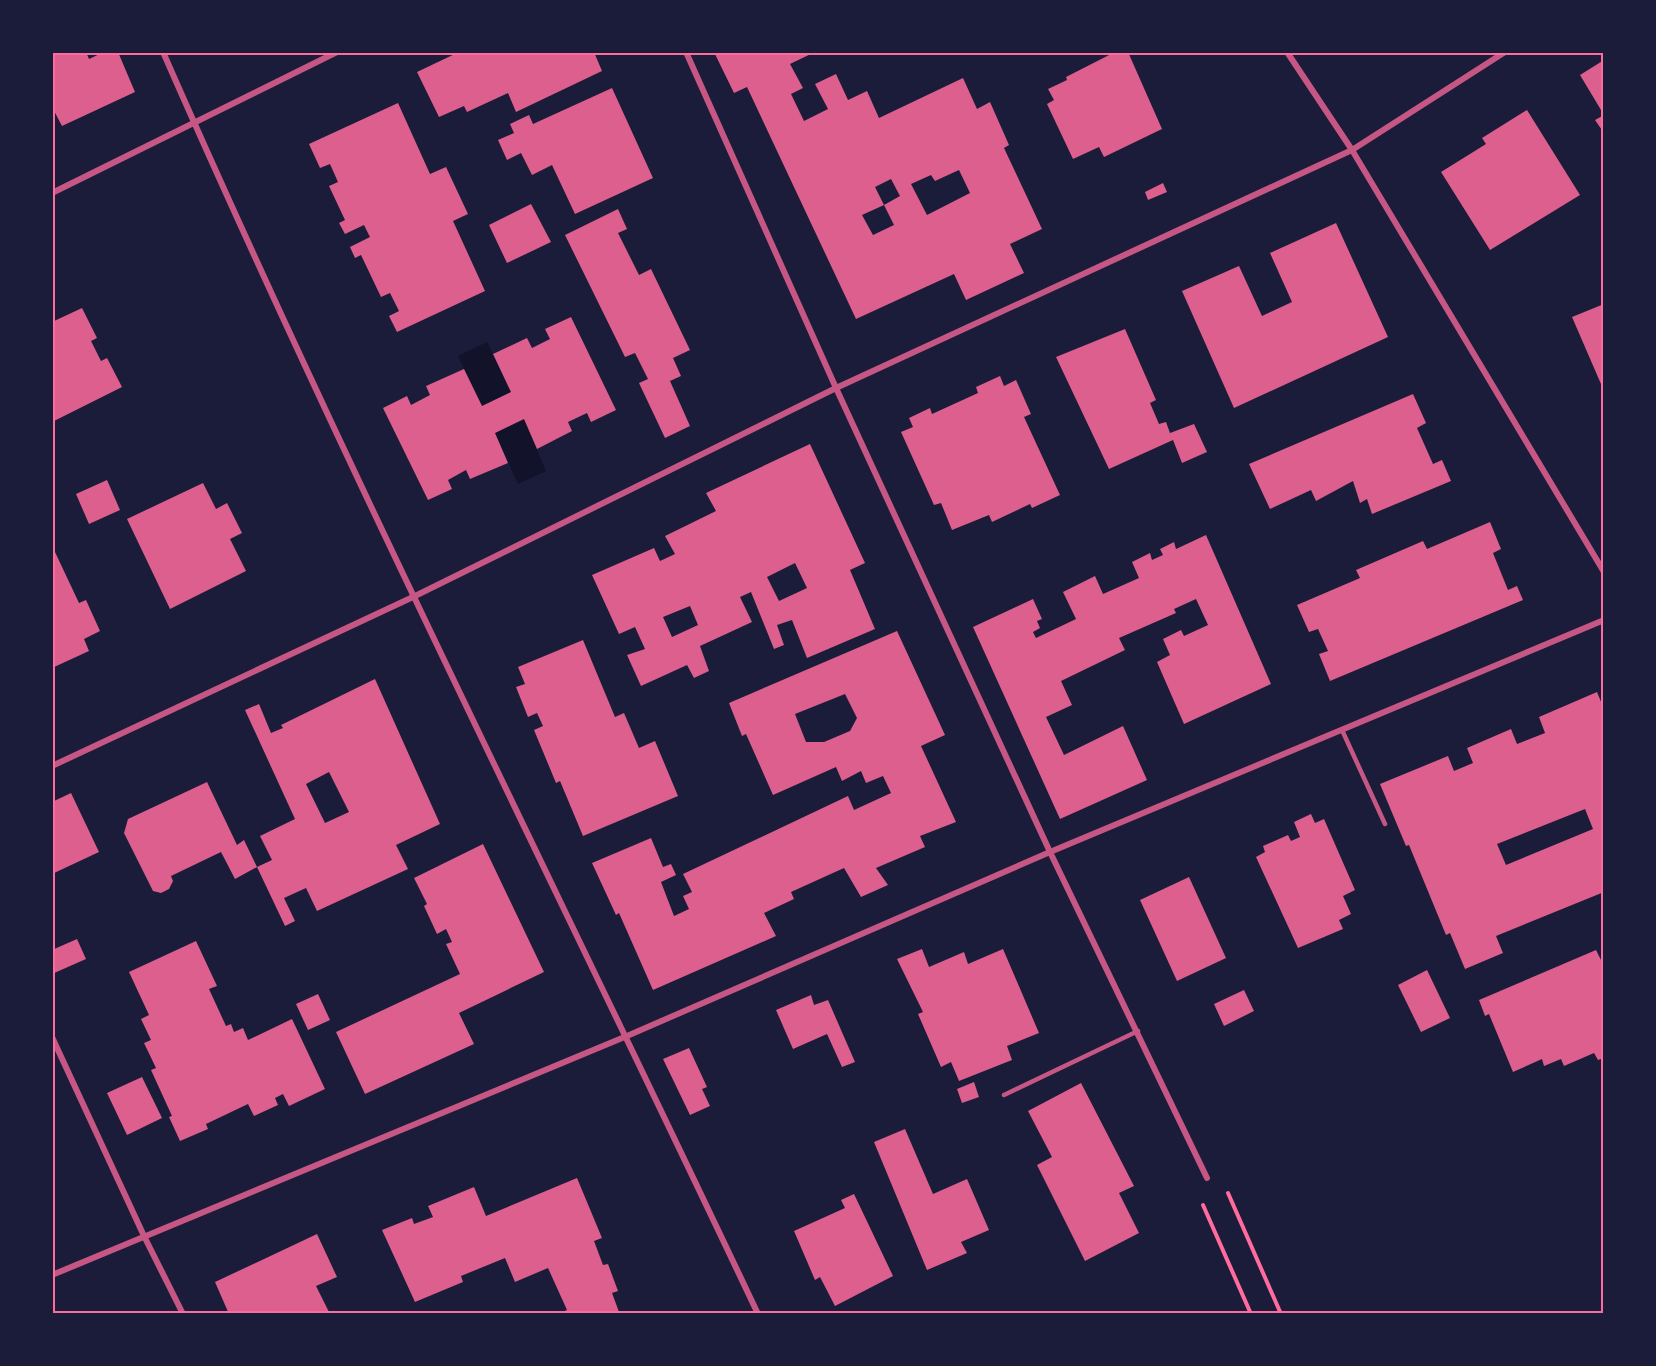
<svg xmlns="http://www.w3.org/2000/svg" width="1656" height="1366" font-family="'Work Sans',sans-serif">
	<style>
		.water { fill: #12122b }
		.building { fill: #dd5f8e; fill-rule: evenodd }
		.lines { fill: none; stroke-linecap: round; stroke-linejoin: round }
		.path { stroke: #ff6b9d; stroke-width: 4 }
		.service { stroke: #c65784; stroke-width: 4.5 }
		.minor { stroke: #c65784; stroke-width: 6 }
		.neatline { fill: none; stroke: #ff6b9d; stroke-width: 2 }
	</style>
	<rect width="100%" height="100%" fill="#1b1b3a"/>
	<g class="water">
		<path d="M487 342 511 392 482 406 458 356Z"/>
		<path d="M524 419 546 471 518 484 495 433Z"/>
	</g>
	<g class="building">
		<path d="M52 52H86L89 59 104 52H118L135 92 62 126 52 107Z"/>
		<path d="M459 52H594L602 71 516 112 508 93 467 112 464 106 439 117 417 72Z"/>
		<path d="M714 52H815L790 64 803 88 791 94 804 121 828 109 815 84 836 74 848 100 867 91 879 118 963 78 977 109 990 102 1009 145 1004 148 1042 229 1010 244 1024 273 966 300 954 274 856 319 747 87 734 93ZM959 170 970 193 927 215 911 184 931 175 935 181ZM891 179 900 196 884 205 894 225 873 235 862 215 884 205 875 187Z"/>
		<path d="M1115 52H1128L1162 129 1104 157 1099 147 1073 159 1047 104 1054 100 1048 89 1067 80 1066 77Z"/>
		<path d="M1604 60V115L1580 75Z"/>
		<path d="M612 88 653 178 575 214 552 165 532 175 521 153 507 160 498 140 514 133 510 124 529 115 533 124Z"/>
		<path d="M398 103 430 174 446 167 468 214 453 221 485 291 397 332 389 316 399 311 390 293 381 297 361 255 355 258 350 247 370 237 364 225 345 234 339 223 345 220 329 186 338 182 330 164 320 168 309 144Z"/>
		<path d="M1527 110 1580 195 1490 250 1441 172 1486 144 1482 138Z"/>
		<path d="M1604 115V133L1595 120Z"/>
		<path d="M1163 183 1167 192 1148 200 1145 192Z"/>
		<path d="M531 204 551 242 507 263 489 225Z"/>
		<path d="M618 209 627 229 618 233 639 275 651 269 690 350 673 358 681 376 670 381 690 426 665 438 639 383 648 379 635 353 625 357 565 235Z"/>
		<path d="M1336 223 1388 337 1234 408 1182 291 1239 266 1262 316 1292 302 1270 253Z"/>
		<path d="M1604 304V391L1572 317Z"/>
		<path d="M82 308 97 338 91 341 101 361 107 358 122 387 52 422V322Z"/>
		<path d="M571 317 616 410 591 422 587 413 568 422 572 431 537 449 524 419 495 433 508 463 470 479 466 470 448 480 452 489 428 500 383 408 407 396 411 405 430 395 426 386 464 369 482 406 511 392 493 354 527 338 532 348 550 339 545 329Z"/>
		<path d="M1125 329 1156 400 1150 403 1159 424 1166 422 1170 433 1194 424 1207 452 1182 463 1173 440 1109 469 1056 357Z"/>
		<path d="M1000 376 1004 386 1016 380 1031 414 1024 417 1060 495 1032 508 1030 504 992 522 989 515 952 530 941 503 934 505 901 432 913 427 909 418 930 408 932 414 978 393 976 387Z"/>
		<path d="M1413 394 1426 423 1417 428 1433 464 1442 460 1451 481 1372 514 1367 499 1360 503 1353 481 1316 501 1311 490 1270 509 1249 464Z"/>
		<path d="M810 444 865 563 850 570 875 629 807 658 792 620 777 625 784 645 774 649 751 592 740 597 752 622 700 646 709 671 694 678 687 665 641 686 627 655 645 649 635 627 619 634 592 575 654 548 660 561 675 554 665 536 716 511 706 493ZM795 563 807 588 779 601 767 577ZM690 606 698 625 672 637 663 617Z"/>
		<path d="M107 480 120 510 89 524 76 494Z"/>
		<path d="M203 483 216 509 227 503 242 533 230 539 246 571 170 609 127 519Z"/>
		<path d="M1490 522 1501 549 1493 553 1508 590 1517 586 1523 600 1330 681 1319 654 1328 651 1318 629 1309 632 1297 605 1360 578 1356 570 1423 541 1427 549Z"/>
		<path d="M1206 535 1271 684 1184 724 1157 662 1170 655 1163 639 1181 630 1184 636 1208 625 1196 599 1174 609 1176 613 1119 638 1125 650 1061 681 1072 705 1046 717 1064 755 1123 726 1147 780 1060 819 973 627 1033 599 1042 619 1037 621 1040 628 1033 632 1036 638 1076 619 1063 592 1095 576 1103 594 1139 578 1132 562 1150 553 1152 560 1163 555 1160 549 1174 542 1176 549Z"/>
		<path d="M55 552 79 603 86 600 100 631 84 639 89 651 52 668V553Z"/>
		<path d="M897 631 945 735 921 746 956 822 920 836 925 847 876 868 888 885 861 897 844 868 791 892 794 899 764 913 776 936 653 990 619 913 616 915 592 863 651 838 663 867 671 864 676 875 661 882 674 916 689 909 683 896 692 892 683 874 848 796 854 810 891 793 883 776 866 783 861 771 842 781 836 767 773 795 746 734 742 736 729 703ZM845 694 857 718 850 731 824 742H806L795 714Z"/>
		<path d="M583 640 615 717 624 713 639 748 655 741 678 796 583 836 560 781 556 783 534 730 543 726 537 713 528 717 516 687 525 684 518 667Z"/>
		<path d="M375 679 440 824 396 845 408 869 317 911 306 888 284 898 295 921 285 926 257 867 272 860 260 836 295 819 245 710 259 704 271 733 283 728 281 725ZM329 772 349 812 325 823 306 784Z"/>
		<path d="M1597 692 1604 709V892L1496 936 1503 953 1465 969 1450 933 1446 935 1409 845 1406 846 1380 784 1448 756 1454 771 1473 763 1467 748 1511 729 1517 744 1545 733 1539 717ZM1585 809 1593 829 1506 865 1497 844Z"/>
		<path d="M207 782 237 845 244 840 257 867 235 879 221 852 171 876 173 881 169 889 161 893 153 891 124 833 128 819Z"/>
		<path d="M71 793 99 852 52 874V802Z"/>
		<path d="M1311 814 1315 823 1324 819 1355 890 1343 896 1351 914 1339 920 1343 929 1298 948 1256 857 1265 852 1263 846 1288 835 1291 841 1300 837 1294 822Z"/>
		<path d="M483 844 544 972 459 1013 474 1044 365 1094 336 1032 460 974 446 944 452 942 446 929 437 934 424 906 427 904 414 878Z"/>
		<path d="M1189 877 1226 958 1177 981 1140 900Z"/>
		<path d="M77 939 86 959 52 974V950Z"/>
		<path d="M196 941 217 986 209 989 226 1026 231 1024 234 1032 243 1028 248 1040 292 1019 325 1089 289 1106 283 1094 275 1098 278 1105 254 1116 248 1104 206 1124 208 1129 180 1141 169 1117 172 1116 151 1070 156 1068 144 1043 151 1040 141 1019 149 1015 129 972Z"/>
		<path d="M922 949 929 967 964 952 968 964 1003 949 1039 1033 1007 1046 1012 1060 959 1081 951 1062 941 1067 918 1014 923 1012 897 959Z"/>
		<path d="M1596 950 1604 966V1058L1598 1060 1594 1053 1564 1066 1561 1059 1544 1066 1542 1059 1513 1072 1489 1014 1485 1016 1479 1000Z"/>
		<path d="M1427 970 1450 1018 1421 1032 1398 985Z"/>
		<path d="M1244 990 1254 1011 1224 1026 1214 1004Z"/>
		<path d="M318 994 330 1020 308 1030 296 1004Z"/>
		<path d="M811 995 814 1005 828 1000 855 1062 842 1067 827 1034 793 1049 776 1010Z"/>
		<path d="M689 1048 707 1087 702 1089 710 1106 690 1115 663 1059Z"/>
		<path d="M142 1077 162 1118 127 1135 107 1093Z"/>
		<path d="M974 1082 979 1097 962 1103 957 1089Z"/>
		<path d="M1081 1083 1134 1186 1119 1193 1139 1233 1085 1261 1037 1165 1052 1157 1028 1111Z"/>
		<path d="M905 1129 933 1194 967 1179 989 1230 961 1242 967 1253 927 1270 874 1142Z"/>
		<path d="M577 1178 602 1238 594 1241 603 1265 608 1264 618 1291 612 1293 619 1312 558 1314 567 1310 548 1268 515 1282 505 1258 461 1276 463 1282 415 1302 382 1230 412 1218 414 1224 433 1217 428 1206 474 1187 486 1216Z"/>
		<path d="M854 1194 893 1276 835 1306 820 1277 815 1280 794 1231 845 1208 841 1200Z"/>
		<path d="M317 1234 337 1277 316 1286 329 1312 229 1314 215 1282Z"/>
	</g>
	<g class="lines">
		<g class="path">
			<path d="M1228 1193 1281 1314"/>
			<path d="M1203 1205 1251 1314"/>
		</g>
		<g class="service">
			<path d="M1342 730 1385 824"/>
			<path d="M1004 1095 1138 1031"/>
		</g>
		<g class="minor">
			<path d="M163 52C350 478 559 893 758 1314"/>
			<path d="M686 52 836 388 1050 852 1207 1178"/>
			<path d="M1287 52 1352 150 1604 572"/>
			<path d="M52 193 337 52"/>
			<path d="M52 766 413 597 836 388 1352 150 1505 52"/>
			<path d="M52 1037 144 1236 183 1314"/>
			<path d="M52 1275 627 1036 1050 852 1604 620"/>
		</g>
	</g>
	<rect width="1656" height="1366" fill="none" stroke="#1b1b3a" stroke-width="108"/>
	<rect x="54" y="54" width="1548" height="1258" class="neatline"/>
</svg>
